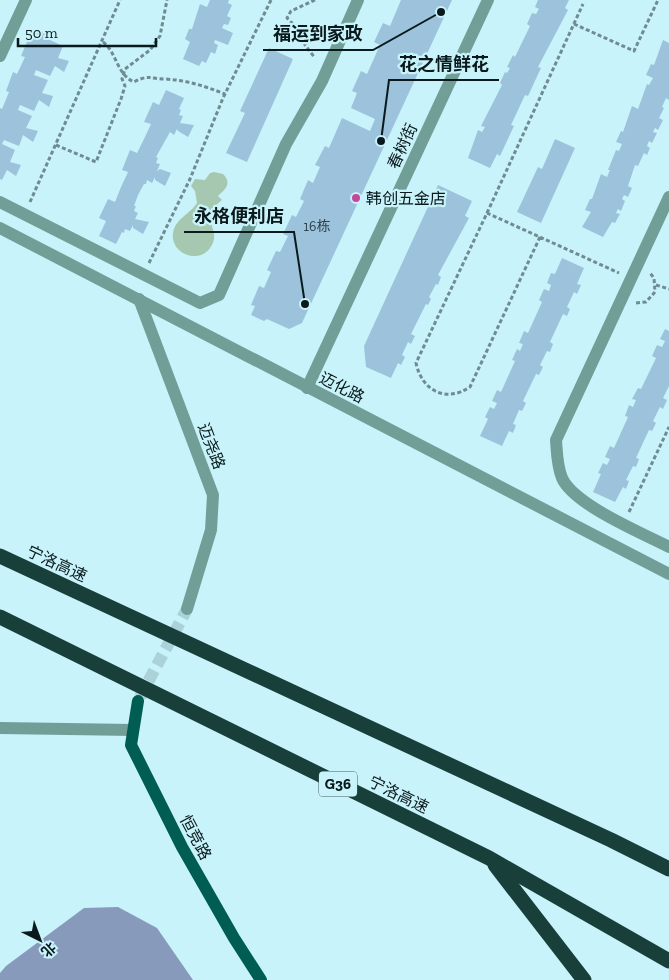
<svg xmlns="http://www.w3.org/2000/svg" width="669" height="980" font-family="'Zilla Slab','Noto Sans SC',serif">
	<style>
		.green { fill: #a6c8b1 }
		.water { fill: #879abb }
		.building { fill: #9cc3db }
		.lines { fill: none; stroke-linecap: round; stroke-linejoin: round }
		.minor-tunnel { stroke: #acd2d9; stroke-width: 12; stroke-dasharray: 12 6; stroke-linecap: butt }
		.path { stroke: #6e8c91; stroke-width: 3; stroke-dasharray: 4 2.5; stroke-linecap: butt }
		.minor { stroke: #719f97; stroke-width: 12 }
		.major { stroke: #005d52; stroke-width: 12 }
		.highway { stroke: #183f39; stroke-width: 15 }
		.poi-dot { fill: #c2489b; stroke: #c9f3fa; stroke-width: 2 }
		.labels { text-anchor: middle; stroke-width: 4.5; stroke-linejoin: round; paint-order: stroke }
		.number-label { font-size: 14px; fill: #2e444c }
		.shield { fill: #c9f3fa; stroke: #435b5f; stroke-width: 1 }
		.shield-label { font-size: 15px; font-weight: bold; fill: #0a1a1c }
		.street-label { font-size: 16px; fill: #0a1a1c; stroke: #c9f3fa }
		.poi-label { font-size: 16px; fill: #0a1a1c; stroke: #c9f3fa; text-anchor: start }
		.leader { fill: none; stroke: #0a1a1c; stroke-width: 2 }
		.callout-dot { fill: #0a1a1c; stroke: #c9f3fa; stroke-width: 2 }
		.callout-label { font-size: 18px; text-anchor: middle; font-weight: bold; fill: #0a1a1c; stroke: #c9f3fa; stroke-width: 4.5; stroke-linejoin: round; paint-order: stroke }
	</style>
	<rect width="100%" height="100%" fill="#c9f3fa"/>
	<path class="green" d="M214 172 223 174C232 183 226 189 218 196L222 200C196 220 224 229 210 248 198 265 170 253 173 233 175 219 190 214 197 203L195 191 191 186 195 179 205 180 210 173Z"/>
	<path class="water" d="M118 907 157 928 193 980H0V973L6 966 84 908Z"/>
	<g class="building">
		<path d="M210 0H229L228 3 232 5 227 16 231 18 228 25 224 24 222 28 233 33 228 45 215 40 214 43 218 45 215 54 211 52 206 63 202 61 199 66 183 59 190 42 185 39 189 29H192L200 4 207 7Z"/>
		<path d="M401 0H452L302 323 289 329 267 319 264 321 251 315 255 306 251 305 259 286 264 288 271 272 267 270 276 251 280 252 288 236 283 234 292 215 296 217 304 201 300 199 308 180 313 183 320 167 315 165 325 146 329 148 342 118 370 131 375 119 351 108 357 93 352 91 361 71 367 74 380 45 374 42 383 23 390 26Z"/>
		<path d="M538 0H569L565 8 568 10 538 67 541 68 528 96 525 95 511 125 514 126 500 156 497 154 490 168 468 158 478 130 482 132 485 127 481 126 502 85 500 83 505 72 507 73 510 68 507 67 513 55 515 57 530 26 527 24 532 13 536 14 539 9 535 7Z"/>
		<path d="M37 30 51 36 50 40 63 46 58 58 69 61 64 72 55 66 50 76 36 70 34 75 48 80 42 93 53 96 49 107 39 100 34 111 20 105 18 110 32 116 26 128 38 131 33 142 23 135 19 146 4 140 2 144 15 150 10 162 21 165 16 176 7 170 2 180 0 179V108L2 109 9 92 6 91 13 72 17 74 25 57 21 56 29 37 33 39Z"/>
		<path d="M663 40 669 43V100L666 98 662 107 664 108 659 118 663 120 658 130 655 128 653 132 657 133 652 143 649 141 647 146 650 148 647 155 644 153 638 166 635 165 628 186 632 188 628 197 624 195 622 199 625 201 621 211 618 209 616 213 620 214 615 223 612 222 603 237 582 227 591 212 585 210 590 199H592L601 174 607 177 610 170H608L616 150 619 151 622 144 616 142 621 131 623 132 632 106 638 109 647 84 649 85 653 78 646 75 651 64 654 65Z"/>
		<path d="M269 48 293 59 247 162 226 153 245 113 240 111Z"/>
		<path d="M166 90 184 98 179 109 181 110 179 115 183 116 180 123 194 125 188 137 178 131 177 129 174 135 170 132 156 157 158 158 156 163 160 164 157 171 160 169 171 173 165 186 155 180V177L152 183 147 180 146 184H144L138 195 134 206H136L134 211 138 213 135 219 149 222 143 234 133 228V225L130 231 125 229 124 233 122 232 116 244 99 236 106 221 99 218 108 199 115 202 121 187 128 172 122 170 130 150 137 153 144 139 151 124 144 122 153 102 159 105Z"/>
		<path d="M555 139 575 148 541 223 517 212 538 167 542 169Z"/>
		<path d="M438 185 472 201 465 216 469 218 438 275 441 277 438 285 436 284 429 297 431 299 428 305 426 304 411 334 415 336 411 344 408 342 402 355 405 357 401 365 398 363 391 378 366 367 364 346Z"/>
		<path d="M562 258 584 268 577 284 581 285 577 294 574 292 567 307 570 309 567 316 563 314 550 342 553 344 550 352 547 351 540 365 543 367 539 375 536 374 523 401 526 403 522 411 519 410 513 424 516 425 513 433 509 431 502 446 480 436 488 419 485 417 490 407 494 409 497 403 492 401 497 390 501 392 515 361 512 360 517 349 520 351 523 344 519 343 524 331 528 333 542 302 539 300 544 289 549 291 551 285 547 283 551 273 555 274Z"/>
		<path d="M665 329 669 331V386L663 398 667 400 663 409 660 407 653 421 656 423 652 431 649 430 636 458 639 459 636 467 633 466 626 480 629 481 626 489 623 487 615 502 593 492 601 474 598 473 603 463 607 465 610 459 605 457 610 446 614 448 628 417 625 416 629 405 633 407 636 400 632 399 638 388 641 389 656 358 652 356 657 345 662 347 665 341 660 339Z"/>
	</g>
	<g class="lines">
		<path class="minor-tunnel" d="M140 697 187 609"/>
		<g class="path">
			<path d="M315 0 291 11 287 18 302 33 305 45 315 58"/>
			<path d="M574 24 634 51 658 0"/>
			<path d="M103 42C116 51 117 75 134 82 149 74 150 79 164 79 187 80 204 86 225 94"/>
			<path d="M56 145 96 162 121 99 125 86 122 79 125 69 150 50 160 36 167 0"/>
			<path d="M30 202 120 0"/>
			<path d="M487 213 583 4"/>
			<path d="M540 237 470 387C446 403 422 391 416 363L487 213 619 273"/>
			<path d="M149 263 190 179 223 98 271 0"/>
			<path d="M656 285 669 289"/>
			<path d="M636 303 646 302 655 292 654 278 650 273"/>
			<path d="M629 512 669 427"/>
		</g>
		<g class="minor">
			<path d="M0 56 26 0"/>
			<path d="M669 197 556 440C557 453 557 466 562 478 574 505 642 533 669 547"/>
			<path d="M0 202 200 303 219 295 286 144 322 81 358 0"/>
			<path d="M0 228 669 574"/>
			<path d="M139 299 213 495 211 530 187 609"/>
			<path d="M307 388 488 0"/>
			<path d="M0 728 133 730"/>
		</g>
		<path class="major" d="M138 701 131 745 182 847 234 938 261 980"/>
		<g class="highway">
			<path d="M0 556 611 840 669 869"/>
			<path d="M0 617 489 858 669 961"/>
			<path d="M495 865 584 980"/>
		</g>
	</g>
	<circle class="poi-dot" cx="356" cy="198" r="5"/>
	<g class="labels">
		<g class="number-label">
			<text x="317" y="231">16栋</text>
		</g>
		<rect class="shield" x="319" y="771.5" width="38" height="25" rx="4"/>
		<g class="shield-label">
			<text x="338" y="789">G36</text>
		</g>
		<g class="street-label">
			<text transform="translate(402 146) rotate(-65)" y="6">春树街</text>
			<text transform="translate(342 387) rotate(27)" y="6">迈化路</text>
			<text transform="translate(212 446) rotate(69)" y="6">迈尧路</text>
			<text transform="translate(57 563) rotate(25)" y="6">宁洛高速</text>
			<text transform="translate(399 794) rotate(26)" y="6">宁洛高速</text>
			<text transform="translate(196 837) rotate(62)" y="6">恒竞路</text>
		</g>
		<g class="poi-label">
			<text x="366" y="204">韩创五金店</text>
		</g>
	</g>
	<path class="leader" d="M441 12L373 50H263M381 141L389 80H499M305 304L294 232H184"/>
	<g class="callout-dot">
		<circle cx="441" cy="12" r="5"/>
		<circle cx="381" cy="141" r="5"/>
		<circle cx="305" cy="304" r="5"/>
	</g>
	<g class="callout-label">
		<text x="318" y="40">福运到家政</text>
		<text x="444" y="70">花之情鲜花</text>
		<text x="239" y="222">永格便利店</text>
	</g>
	<g transform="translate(40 940) rotate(138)" stroke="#c9f3fa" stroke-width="4" paint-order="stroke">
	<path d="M0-4L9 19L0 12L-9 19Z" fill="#0a1a1c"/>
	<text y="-8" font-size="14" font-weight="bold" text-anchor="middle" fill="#0a1a1c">北</text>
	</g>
	<path d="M18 38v8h138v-8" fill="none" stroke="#0a1a1c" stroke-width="2.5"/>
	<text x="25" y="38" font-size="15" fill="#0a1a1c" stroke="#c9f3fa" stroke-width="4" paint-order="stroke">50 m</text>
</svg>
